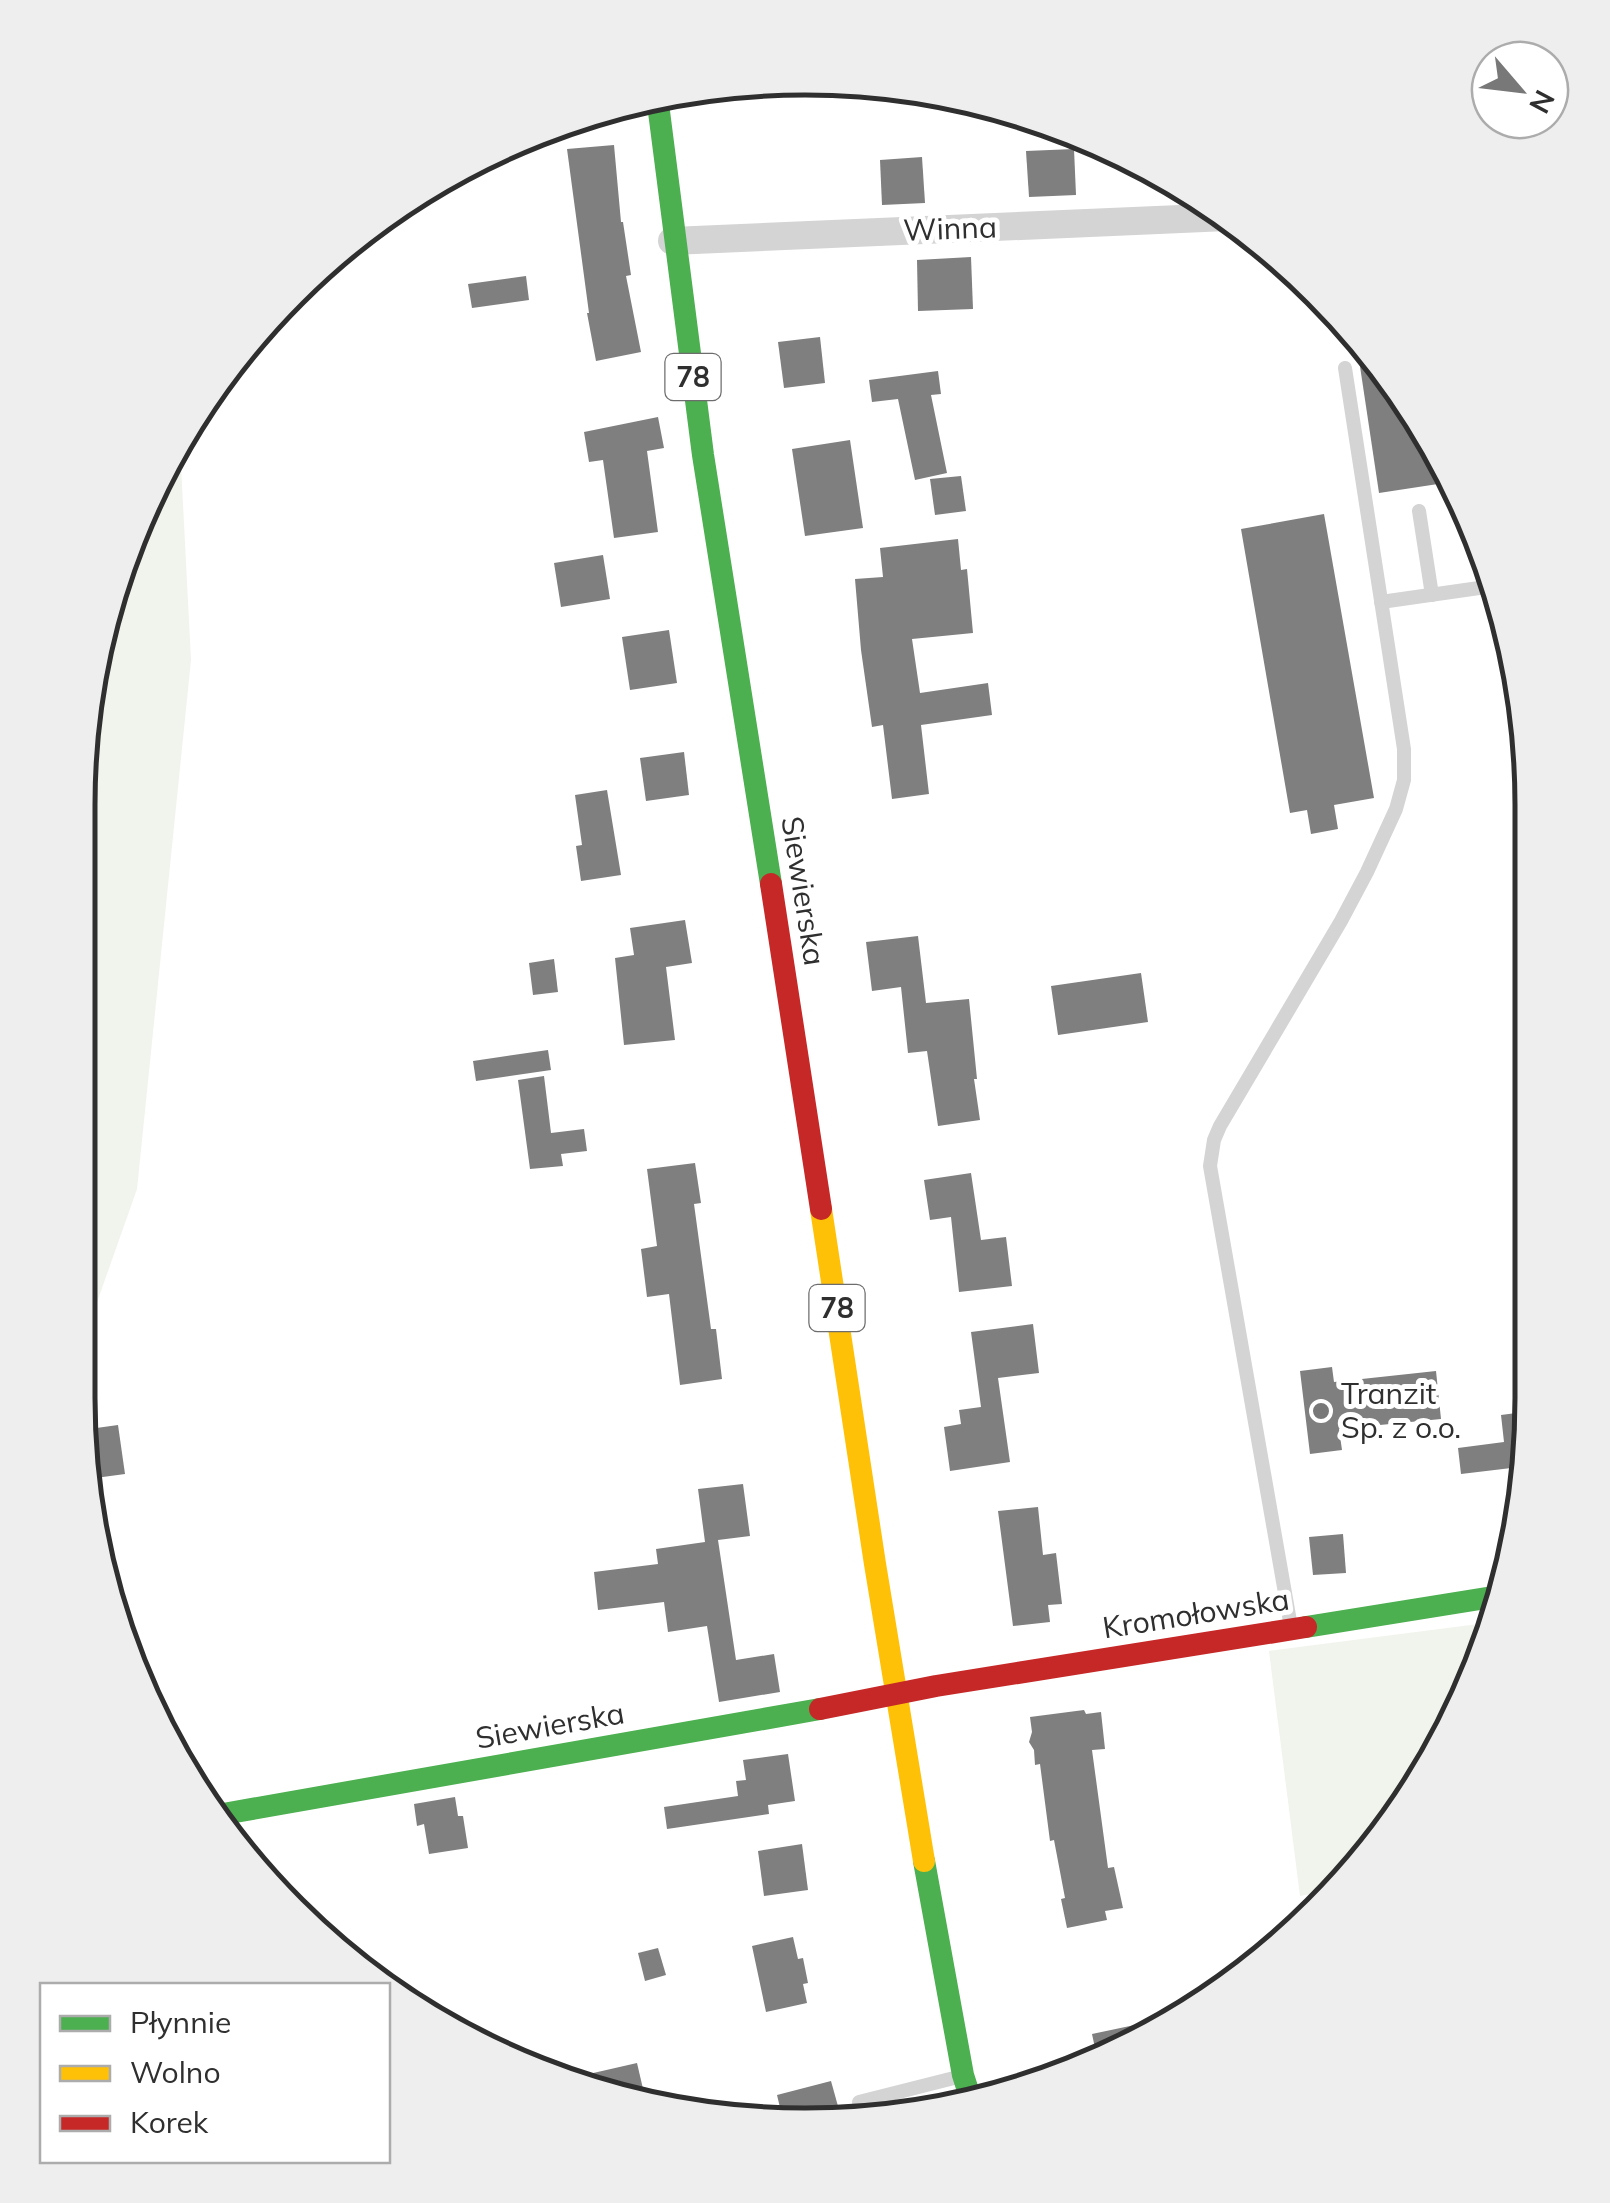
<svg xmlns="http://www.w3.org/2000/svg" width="1610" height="2203" font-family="Mulish,sans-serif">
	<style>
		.green { fill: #f1f4ec }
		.building { fill: #7f7f7f }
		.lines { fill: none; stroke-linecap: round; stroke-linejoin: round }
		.lane { stroke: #d4d4d4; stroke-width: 14 }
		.street { stroke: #d4d4d4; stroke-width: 28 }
		.fast { stroke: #4caf50; stroke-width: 22 }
		.slow { stroke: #ffc107; stroke-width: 22 }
		.jam { stroke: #c62828; stroke-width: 22 }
		.poi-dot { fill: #787878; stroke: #fff; stroke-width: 4 }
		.labels { text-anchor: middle; stroke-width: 10; stroke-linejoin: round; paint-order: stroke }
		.shield { fill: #fff; stroke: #6d6d6d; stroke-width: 2.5 }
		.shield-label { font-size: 28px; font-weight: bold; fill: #2f2f2f }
		.street-label { font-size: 30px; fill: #2f2f2f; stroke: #fff }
		.poi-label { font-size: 30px; fill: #2f2f2f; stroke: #fff; text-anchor: start }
		.rim { fill: none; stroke: #2f2f2f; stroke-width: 5 }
	</style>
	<rect width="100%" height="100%" fill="#fff"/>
	<g class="green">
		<path d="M180 446 191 660 137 1189 90 1322 78 1326V1086C83 1047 85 1009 78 971V804L102 617Z"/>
		<path d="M1494 1622 1457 1720 1352 1877 1340 1888 1300 1896 1269 1651Z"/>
	</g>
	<g class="building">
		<path d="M614 145 621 222H623L631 275 626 276 641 352 596 361 587 313H589L567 149Z"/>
		<path d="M1074 149 1076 195 1029 197 1026 151Z"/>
		<path d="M922 157 925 203 882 205 880 160Z"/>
		<path d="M971 257 973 309 918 311 917 260Z"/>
		<path d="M526 276 529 300 472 308 468 284Z"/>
		<path d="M1355 333 1382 362 1451 482 1379 493Z"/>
		<path d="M820 337 825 383 784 388 778 342Z"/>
		<path d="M938 371 941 394 931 395 947 473 915 480 898 399 872 402 869 380Z"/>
		<path d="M658 417 664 448 647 451 658 532 614 538 603 460 589 462 584 432Z"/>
		<path d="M850 440 863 528 805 536 792 449Z"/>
		<path d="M961 476 966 511 935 515 930 479Z"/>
		<path d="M1324 514 1374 798 1334 805 1338 829 1311 834 1307 810 1290 813 1241 529Z"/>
		<path d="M958 539 961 570 967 569 973 633 912 639 920 693 988 683 992 715 921 725 929 794 892 799 883 725 872 727 861 650 855 579 883 577 880 548Z"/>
		<path d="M603 555 610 599 561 607 554 563Z"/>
		<path d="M669 630 677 683 630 690 622 637Z"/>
		<path d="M684 752 689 795 646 801 640 758Z"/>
		<path d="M607 790 621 875 581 881 576 846 582 845 575 795Z"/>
		<path d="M685 920 692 963 666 967 675 1040 624 1045 615 958 634 955 630 928Z"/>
		<path d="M918 936 926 1003 969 999 977 1079H974L980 1120 938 1126 927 1051 908 1053 901 987 872 991 866 942Z"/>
		<path d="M554 959 558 992 533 995 529 963Z"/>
		<path d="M1141 973 1148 1022 1058 1035 1051 986Z"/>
		<path d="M548 1050 551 1070 476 1081 473 1061Z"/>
		<path d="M544 1076 551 1133 584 1129 587 1151 561 1154 563 1166 530 1169 518 1080Z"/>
		<path d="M695 1163 701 1203 694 1204 711 1329H716L722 1379 680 1385 669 1294 647 1297 641 1249 657 1246 647 1169Z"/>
		<path d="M971 1173 981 1240 1006 1237 1012 1286 959 1292 951 1217 930 1220 924 1180Z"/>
		<path d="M1033 1324 1039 1373 998 1378 1010 1462 950 1471 944 1427 961 1424 959 1410 981 1407 971 1332Z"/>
		<path d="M1332 1367 1334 1382 1436 1371 1441 1419 1339 1429 1342 1450 1310 1454 1300 1371Z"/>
		<path d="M1531 1411V1446L1528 1466 1461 1474 1458 1448 1504 1442 1501 1415Z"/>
		<path d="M118 1425 125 1474 88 1479 82 1430Z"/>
		<path d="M743 1484 750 1536 718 1540 736 1660 774 1654 780 1692 719 1702 707 1626 668 1632 664 1602 598 1610 594 1572 658 1564 656 1549 705 1542 698 1489Z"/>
		<path d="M1038 1507 1043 1555 1056 1553 1062 1604 1048 1605 1050 1622 1013 1626 998 1511Z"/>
		<path d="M1343 1534 1346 1573 1313 1575 1309 1537Z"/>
		<path d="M1084 1710 1086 1714 1101 1712 1105 1749 1092 1750 1108 1868 1114 1867 1123 1908 1105 1911 1107 1920 1067 1928 1061 1899 1065 1898 1054 1840 1050 1841 1040 1764 1035 1765 1034 1750 1029 1742 1032 1732 1030 1717Z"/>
		<path d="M788 1754 795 1801 768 1805 769 1814 667 1829 664 1807 738 1796 736 1781 746 1780 743 1760Z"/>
		<path d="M455 1797 458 1816H463L468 1848 429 1854 424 1824 417 1826 414 1804Z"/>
		<path d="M802 1844 808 1890 764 1896 758 1851Z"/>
		<path d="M793 1937 798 1959 803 1958 808 1983 803 1984 807 2003 766 2012 752 1946Z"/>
		<path d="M658 1948 666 1975 645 1981 638 1953Z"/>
		<path d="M1163 2019 1164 2023 1098 2062 1092 2034Z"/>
		<path d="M637 2063 647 2106 567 2079Z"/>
		<path d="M831 2081 841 2117 782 2116 777 2095Z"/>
	</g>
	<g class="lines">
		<g class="lane">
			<path d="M1419 511 1432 595"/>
			<path d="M1381 602 1493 586"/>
			<path d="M1291 1627 1210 1166 1214 1140 1220 1126 1341 921 1367 872 1396 809 1404 780V749L1345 368"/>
			<path d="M859 2102 958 2077"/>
		</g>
		<path class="street" d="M672 241 1227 217"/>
		<g class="fast">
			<path d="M657 96 703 455 771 884"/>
			<path d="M1306 1627 1505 1595"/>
			<path d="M212 1816 820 1709"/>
			<path d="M924 1861 963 2075 971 2100"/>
		</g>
		<path class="slow" d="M821 1209 875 1564 924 1861"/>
		<g class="jam">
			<path d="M771 884 821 1209"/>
			<path d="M820 1709 936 1686 1306 1627"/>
		</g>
	</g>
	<circle class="poi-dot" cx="1321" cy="1411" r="10"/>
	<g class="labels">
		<g class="shield">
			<rect x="665.5" y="354" width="55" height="46" rx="8"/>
			<rect x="809.5" y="1285" width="55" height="46" rx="8"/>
		</g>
		<g class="shield-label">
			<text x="693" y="387">78</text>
			<text x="837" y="1318">78</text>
		</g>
		<g class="street-label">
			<text transform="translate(950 229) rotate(-2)" y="10">Winna</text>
			<text transform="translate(803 891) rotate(81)" y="10">Siewierska</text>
			<text transform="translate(1196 1614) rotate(-9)" y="10">Kromołowska</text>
			<text transform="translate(550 1726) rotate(-10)" y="10">Siewierska</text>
		</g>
		<g class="poi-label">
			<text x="1341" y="1404">Tranzit<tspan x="1341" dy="34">Sp. z o.o.</tspan></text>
		</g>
	</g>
	<path d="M0 0H1610V2203H0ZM805 95H805A710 710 0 0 1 1515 805V1398A710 710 0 0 1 805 2108H805A710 710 0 0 1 95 1398V805A710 710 0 0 1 805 95Z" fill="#eee" fill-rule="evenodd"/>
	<path class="rim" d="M805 95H805A710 710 0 0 1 1515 805V1398A710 710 0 0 1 805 2108H805A710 710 0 0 1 95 1398V805A710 710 0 0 1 805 95Z"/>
	<rect x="40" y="1983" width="350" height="180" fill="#ffffff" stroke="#acacac" stroke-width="2.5"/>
	<rect x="60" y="2016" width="50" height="15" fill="#4caf50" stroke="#acacac" stroke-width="2.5"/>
	<text x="130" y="2033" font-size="30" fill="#2f2f2f">Płynnie</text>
	<rect x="60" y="2066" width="50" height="15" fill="#ffc107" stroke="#acacac" stroke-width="2.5"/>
	<text x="130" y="2083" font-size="30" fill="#2f2f2f">Wolno</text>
	<rect x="60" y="2116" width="50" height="15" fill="#c62828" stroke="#acacac" stroke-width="2.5"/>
	<text x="130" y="2133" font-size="30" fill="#2f2f2f">Korek</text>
	<g transform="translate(1520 90) rotate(118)"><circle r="48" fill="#ffffff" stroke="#acacac" stroke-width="2.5"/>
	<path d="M0-8L18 38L0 25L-18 38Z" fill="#787878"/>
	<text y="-15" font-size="28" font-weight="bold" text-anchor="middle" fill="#2f2f2f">N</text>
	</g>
</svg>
